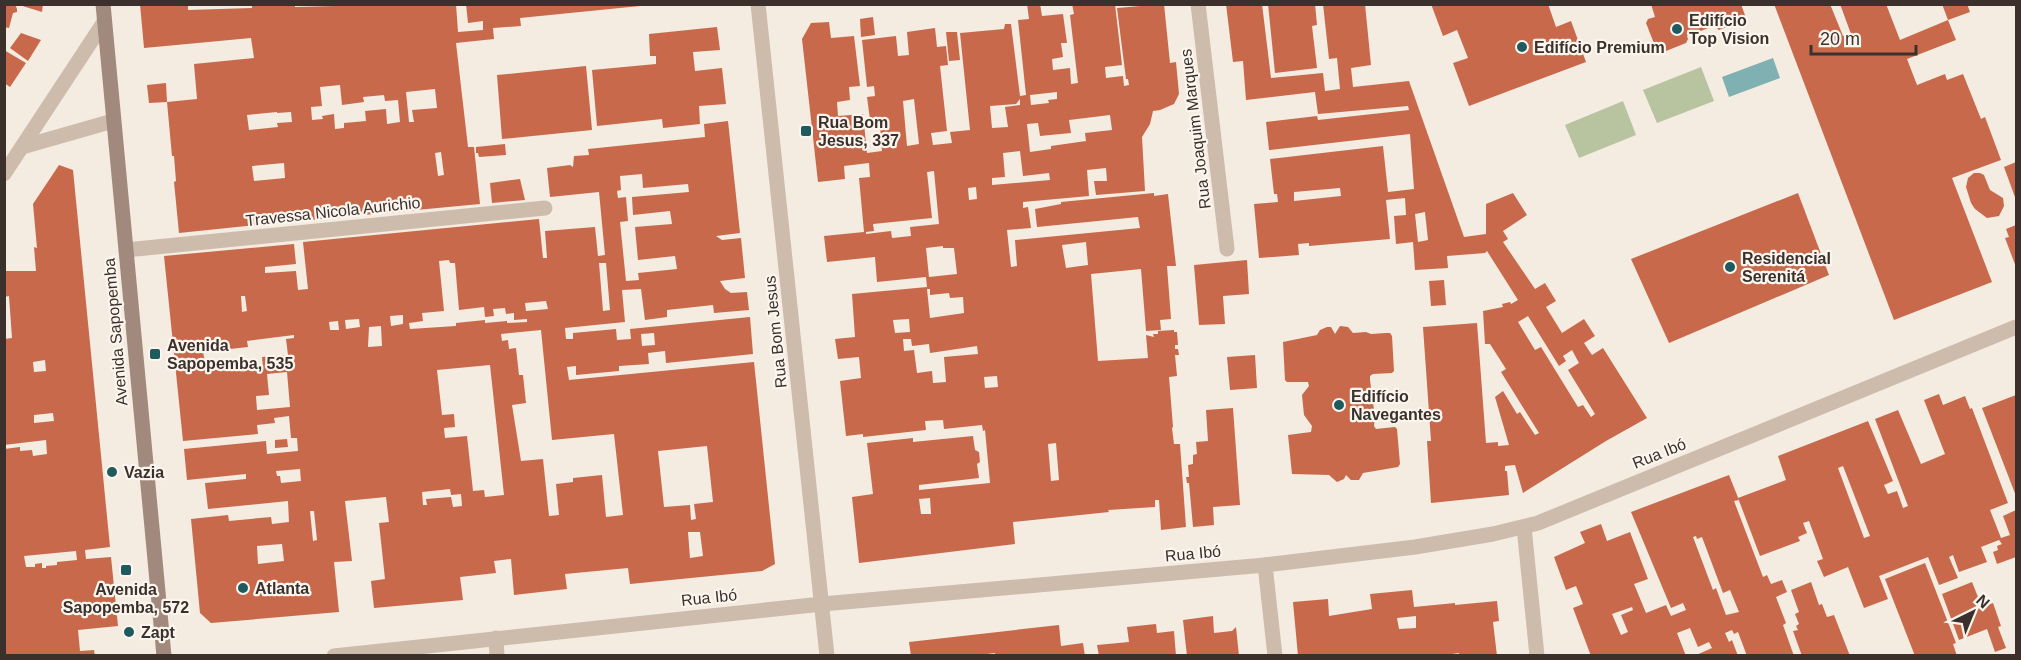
<svg xmlns="http://www.w3.org/2000/svg" width="2021" height="660" font-family="Arial,sans-serif">
	<style>
		.green { fill: #b8c4a0 }
		.water { fill: #7fb0b2 }
		.building { fill: #c8694b; fill-rule: evenodd }
		.lines { fill: none; stroke-linecap: round; stroke-linejoin: round }
		.street { stroke: #cdbbac; stroke-width: 15 }
		.secondary { stroke: #a18a7d; stroke-width: 15 }
		.poi-dot { fill: #1f5a5e; stroke: #fbf5ee; stroke-width: 2 }
		.labels { text-anchor: middle; stroke-width: 4.5; stroke-linejoin: round; paint-order: stroke }
		.poi-label { font-size: 16px; font-weight: bold; fill: #3b302b; stroke: #fbf5ee; text-anchor: start }
		.street-label { font-size: 16px; fill: #3b302b; stroke: #fbf5ee }
	</style>
	<rect width="100%" height="100%" fill="#f4ebe1"/>
	<g class="green">
		<path d="M1701 67 1714 101 1657 123 1643 90Z"/>
		<path d="M1623 101 1636 135 1579 158 1565 125Z"/>
	</g>
	<path class="water" d="M1773 58 1780 78 1729 97 1722 77Z"/>
	<g class="building">
		<path d="M4 4H15L17 9V12L13 13 9 28 4 27Z"/>
		<path d="M16 4H43L42 12Z"/>
		<path d="M140 4H188V10L252 8V4H295V7L334 6V4H456L458 32 483 30V21L468 23 466 4H640V6L520 18 521 26 493 28 494 39 456 43 468 147H474L480 204 289 222V216L273 217 274 223 179 233 174 182 176 181 174 156H172L167 102 197 99 194 64 254 58 251 38 144 48ZM340 85 342 105 364 102 363 97 384 95 385 101 398 100 400 122 387 124 386 109 365 111 366 121 344 123V128L335 129 334 114 322 116 323 119 312 120 311 107 322 106 320 87ZM435 89 437 108 412 110 414 122H409L406 92ZM277 112V113L291 112 292 122 277 123 278 127 249 130 247 115ZM441 152 444 175 438 176 435 153ZM284 163 285 178 254 181 252 166Z"/>
		<path d="M1027 4H1040L1042 16 1063 14 1067 43H1061L1063 57 1052 59 1053 70 1070 68 1071 84 1078 83 1070 15 1074 14 1072 4H1115L1122 65 1105 67 1106 78 1123 76 1124 86 1129 85 1128 79H1126L1117 8 1164 4 1170 63 1176 62 1179 94 1174 104 1160 110 1153 111 1150 124 1142 137 1145 191 1096 195 1094 181H1107L1106 168 1087 170 1089 196 1023 202V208L1028 207 1031 228 1007 230 1011 267 1017 266 1015 240 1140 228 1138 217 1037 227 1035 209 1061 204V202L1154 193V196L1168 194 1176 266H1167L1171 319 1160 320 1161 330 1146 331 1141 269 1091 274 1098 361 1148 358 1146 335 1154 337 1153 334H1158V331L1174 330V332H1177L1178 345H1175V349H1178L1179 355H1175L1177 376 1169 377 1173 427 1172 428 1174 444H1180L1186 527 1161 530 1159 500H1155V507L1108 510 1109 512 1013 522 1015 544 859 563 852 497 873 494 867 443 913 438V442L973 436 975 450 979 452 980 462 977 464 979 478 919 485V490L990 483 985 430 983 431 982 425 944 429 943 420 925 421 926 430 863 437V434L846 436 840 381 861 378 859 357 838 359 835 339 855 337 852 294 927 287 926 277 877 282 875 257 827 262 824 236 864 232 859 178 870 177 869 163 844 166 845 179 818 182 802 39 811 23 829 22 831 38 854 36 860 86 849 87 850 100 837 102 838 116 863 114 867 153 882 151 880 126 871 127 867 97 875 96 874 86 867 87 862 40 896 36 898 56 909 55 907 32 935 28 937 47 946 46 948 65 940 66 947 131 931 133 933 145 952 143 950 132 970 130 960 33 1004 29 1005 24H1011L1020 96 1026 95 1018 20 1029 19ZM1057 92V99L1048 100 1049 103 1031 105 1030 95ZM914 99 919 144 907 146 903 101ZM1020 99V105L1005 107 1008 127 992 128 990 106 1016 104ZM1110 115 1112 130 1085 133 1086 141 1051 146V149L1030 152 1027 124 1038 123 1040 136 1071 133 1069 120ZM1020 151 1023 176 1049 173 1050 180 992 185V178L1005 177 1003 153ZM934 171 939 224 910 227 911 236 892 238 891 231 866 234V232L874 231 873 224 932 218 927 172ZM976 187 977 199 969 200 968 188ZM1086 242 1088 265 1066 268 1062 245ZM943 246V248H954L957 274 929 277 926 248ZM927 289H930V295L949 293 950 298 963 297 964 313 930 318ZM909 319 910 332 895 333 893 320ZM903 339H911L912 346 929 344 930 353 977 346 978 354 944 357 946 382 933 383 932 371 917 373 914 350 904 351ZM997 376 998 387 985 388 984 377ZM1056 443 1059 480 1051 481 1048 444ZM930 498 931 514H921L919 499Z"/>
		<path d="M1226 4H1262L1271 78 1323 73 1325 91 1340 89 1337 58 1329 59 1323 4H1365L1371 65 1351 68 1353 87 1409 81 1464 237 1486 234V204L1513 193 1527 215 1503 231 1508 239 1503 242 1535 289 1545 283 1556 301 1546 307 1562 333 1584 319 1595 336 1584 343 1592 355 1603 348 1647 418 1606 441 1523 493 1515 465 1505 466V471H1507L1509 495 1431 503 1427 441H1431L1423 327 1477 323 1486 443 1498 442V446L1509 445 1495 397 1503 391 1517 414 1520 412 1535 435 1539 433 1501 372 1506 369 1490 344H1485L1483 311 1503 307 1502 304 1510 302 1511 304 1518 300 1487 251 1485 253 1447 256 1448 268 1415 270 1413 242 1396 244 1394 216 1406 215 1405 198 1386 200 1390 239 1309 246V243L1298 244 1299 255 1259 258 1254 204 1278 202 1277 194H1274L1270 159 1383 146 1388 192 1414 189 1410 134 1269 150 1266 122 1317 116 1318 120 1409 110 1408 106 1318 114 1315 92 1246 100 1243 61 1233 62ZM1340 188 1341 196 1294 201V192ZM1425 212 1428 240 1418 242 1415 214ZM1528 316 1559 366 1566 361 1563 356 1572 350 1579 363 1568 370 1595 414 1591 417 1583 405 1578 407 1541 347 1535 350 1518 322Z"/>
		<path d="M1268 4H1315L1317 25 1312 26 1317 68 1275 73Z"/>
		<path d="M1431 4H1548L1556 27 1571 21 1586 62 1469 106 1453 63 1468 58 1457 30 1443 36Z"/>
		<path d="M1651 4H1741L1746 18 1745 20 1719 30 1714 26 1687 36 1688 39 1686 43 1661 53 1657 51 1646 23 1648 19 1655 17Z"/>
		<path d="M1774 4H1830L1843 36 1851 34 1840 4H1886L1900 40 1948 20 1956 40 1907 59 1917 85 1945 74 1947 80 1963 74 1981 119 1985 117 2001 160 1952 178 1992 282 1894 320Z"/>
		<path d="M1942 4H1967L1970 12 1948 20Z"/>
		<path d="M873 17 875 35 861 37 860 19Z"/>
		<path d="M717 27 720 50 693 52 695 71 722 68 726 104 699 106 700 124 663 128 662 119 597 126 592 70 656 64V56H650L649 34Z"/>
		<path d="M946 32H957L960 60 949 61Z"/>
		<path d="M21 33 41 40 28 61 10 48Z"/>
		<path d="M4 50 26 63 10 87 4 83Z"/>
		<path d="M586 66 592 130 502 139 497 75Z"/>
		<path d="M166 83 167 102 149 103 147 85Z"/>
		<path d="M728 121 740 233 716 236 722 240 741 238 745 278 720 281 725 289 731 293 747 292 749 310 714 313 713 305 667 310V317L645 320 641 289 622 290 625 322 565 328 566 339H573V333L616 329 617 340 631 339 630 329 750 317 753 354 666 363 665 351 648 353 649 364 619 366V371L576 375V366L567 367 569 380 754 362 775 564 762 571 630 584 628 568 565 574 567 589 514 595 511 559 494 561 496 573 460 577 463 600 374 608 371 581 385 579 379 523 389 522 386 497 345 501 352 561 334 562 339 612 211 623 200 613 191 519 228 515 229 521 271 517 272 524 289 522 288 501 208 509 205 483 246 479V474L187 480 184 449 266 441 267 454 298 451 297 438H291L289 416 274 418 275 423 257 425 258 434 183 441 164 256 294 244 296 264 265 267V273L296 271 298 290 308 289 303 242 539 219 543 258H547L545 231 595 227 598 256 605 255 599 192 550 197 547 168 570 165 573 167 574 156 589 155 588 149 705 137 704 124ZM642 174 643 188 688 184 689 192 632 197 633 215 670 211 672 224 635 227 638 260 675 256 677 269 638 273 639 280 626 281 620 222 628 221 626 197 618 198 617 191 621 190 620 176ZM449 260 450 263H455L459 310 484 307 485 317 494 316 493 309 505 308 506 314 514 313V320L527 319V322L507 323V321L485 323V320L456 323V326L410 329 409 323 423 321 422 313 444 311 439 261ZM599 263H606L610 310 603 311ZM241 296H245L247 311 242 312ZM546 301 548 309 526 311 525 303ZM403 315V324L391 326 390 316ZM359 319 360 327 346 329 345 320ZM338 321 339 330H330L329 322ZM381 326 382 346 368 347 369 327ZM541 330 552 440 614 434 623 515 606 517 602 475 573 478V482L556 484 559 515 549 516 543 459 521 461 512 405 526 403 523 375H519L516 348 509 349 508 340 502 341 501 334ZM654 333 655 345 642 346 641 334ZM294 335V338L286 339 288 355 262 357 263 367 213 370 212 362H205L203 352 248 347 247 341ZM490 365 504 495 485 497 484 490 473 491 467 436 445 438 444 428 455 427 454 414 442 415 437 370ZM287 372 290 407 257 410 256 396 269 395 267 374ZM707 446 713 502 694 504 696 519 691 520 690 505 664 507 658 451ZM300 469 301 481 281 483 280 476H277L276 471ZM450 489 451 495 461 494 462 506 453 507 451 497 426 499 427 505H423L422 492ZM310 511H314L317 540 313 541ZM688 532H700L703 556 690 558ZM282 544 284 561 258 564 257 546Z"/>
		<path d="M505 144 506 155 479 157 478 153H476V147Z"/>
		<path d="M2016 162V200L2004 167Z"/>
		<path d="M59 165 73 170 110 547 85 550 86 559 111 557 118 626 78 630 80 651 94 650 95 656H4V449L20 447V451L32 450 33 456 47 454 46 440 4 445V339L12 338 9 296 4 297V271H36L34 247 37 248 33 204ZM45 360 46 371 34 372 33 362ZM53 413 54 421 34 423V415ZM76 551 77 560 57 562V565L46 566V568H42V563L35 564V567H26L24 556Z"/>
		<path d="M1974 173H1980L1984 175 1990 190 2003 198 2004 206 1999 216 1987 218 1975 209 1971 203 1966 187 1968 178Z"/>
		<path d="M520 179 525 200 492 203 490 183Z"/>
		<path d="M1798 193 1829 275 1669 343 1631 259Z"/>
		<path d="M2016 225V267L2005 238 2009 237 2006 229Z"/>
		<path d="M1247 260 1249 294 1223 296 1225 324 1199 325 1194 265Z"/>
		<path d="M1444 280 1446 305 1431 306 1429 281Z"/>
		<path d="M1340 326 1348 327 1353 333 1366 332 1371 334 1386 333H1390L1392 336 1394 371 1392 373 1373 374 1370 376V380L1375 417 1374 426 1376 429 1395 427 1397 429 1400 464 1398 467 1363 473 1359 480H1351L1346 475 1344 479 1337 482 1329 475 1292 474 1288 435 1311 432 1312 426 1304 415 1302 395 1309 386 1308 382H1287L1285 380 1283 342 1317 335 1320 330 1327 327H1331L1335 334Z"/>
		<path d="M1255 355 1257 388 1230 390 1227 357Z"/>
		<path d="M1939 394 1943 405 1965 396 1970 409 1972 408 2008 503 1990 510 2001 538 2010 535 2003 516 2016 510V557L1997 564 1993 552 1998 550 1997 546 2002 544 1999 540 1981 547 1987 562 1959 572 1953 555 1949 557 1958 578 1939 585 1928 557 1879 576 1888 599 1864 608 1848 567 1824 577 1817 561 1823 559 1809 521 1803 523 1807 533 1798 537 1800 541 1760 556 1738 498 1786 480 1778 456 1868 421 1893 481 1884 485 1888 494 1897 491 1903 508 1908 506 1875 419 1898 410 1921 464 1945 454 1924 400ZM1843 466 1870 536 1864 538 1838 468Z"/>
		<path d="M2016 395V496L1982 408Z"/>
		<path d="M1233 408 1240 505 1213 507 1214 525 1193 527 1189 483H1187L1186 477H1189L1188 465 1193 464V455L1197 454 1196 442 1208 441 1206 410Z"/>
		<path d="M287 439 288 447 275 448V440Z"/>
		<path d="M1729 475 1739 500 1734 501 1763 577 1767 575 1771 584 1782 580 1787 592 1776 597 1786 623 1783 625 1794 656H1747L1738 632 1734 634 1732 630 1725 633 1729 642 1732 640 1738 656H1694L1712 648 1709 642 1698 647 1690 628 1677 633 1686 656H1591L1573 608 1583 604 1576 586 1566 590 1554 557 1585 543 1580 532 1601 524 1607 541 1630 532 1648 579 1634 584 1646 613 1666 605 1671 616 1686 610 1683 603 1671 608 1631 512ZM1696 536 1697 539 1702 537 1723 593 1730 590 1739 612 1726 615 1716 588 1713 590 1693 537ZM1632 607 1633 610 1621 615 1628 632 1621 635 1612 614Z"/>
		<path d="M1925 563 1956 643 1953 644 1957 656H1915L1885 579Z"/>
		<path d="M1811 582 1819 605 1822 604 1827 617 1834 615 1850 656H1802L1793 631 1798 630 1796 626 1799 624 1795 614 1799 612 1791 590Z"/>
		<path d="M1972 582 1982 607 1993 603 2001 626 1998 627 2006 648 1995 652 1987 629 1959 640 1942 594Z"/>
		<path d="M1412 590 1414 607 1455 603V605L1497 601 1499 621 1493 622 1497 656H1459V653L1438 656H1298L1293 602 1328 599 1329 616 1372 609 1370 594ZM1416 616V628L1399 629 1397 618Z"/>
		<path d="M1213 616 1214 633 1232 631 1236 627 1239 656H1187L1183 620Z"/>
		<path d="M1156 624 1157 633 1174 631 1176 656H1099L1097 645 1129 642 1127 627Z"/>
		<path d="M1059 625 1061 646 1083 643 1085 656H995V653L987 654V656H911L909 642Z"/>
	</g>
	<g class="lines">
		<g class="street">
			<path d="M758 4 827 656"/>
			<path d="M1198 4 1227 249"/>
			<path d="M22 147 113 121"/>
			<path d="M4 174 104 22"/>
			<path d="M126 250 545 208"/>
			<path d="M1524 527 1537 656"/>
			<path d="M1265 565 1275 656"/>
			<path d="M496 638 497 656"/>
			<path d="M334 656 822 604 1265 565 1415 547 1493 534 1538 523 2016 327"/>
		</g>
		<path class="secondary" d="M103 4 164 656"/>
	</g>
	<g class="poi-dot">
		<circle cx="1677" cy="29" r="6"/>
		<circle cx="1522" cy="47" r="6"/>
		<rect x="800" y="125" width="12" height="12" rx="3"/>
		<circle cx="1730" cy="267" r="6"/>
		<rect x="149" y="348" width="12" height="12" rx="3"/>
		<circle cx="1339" cy="405" r="6"/>
		<circle cx="112" cy="472" r="6"/>
		<rect x="120" y="564" width="12" height="12" rx="3"/>
		<circle cx="243" cy="588" r="6"/>
		<circle cx="129" cy="632" r="6"/>
	</g>
	<g class="labels">
		<g class="poi-label">
			<text x="1689" y="26">Edifício<tspan x="1689" dy="18">Top Vision</tspan></text>
			<text x="1534" y="53">Edifício Premium</text>
			<text x="818" y="128">Rua Bom<tspan x="818" dy="18">Jesus, 337</tspan></text>
			<text x="1742" y="264">Residencial<tspan x="1742" dy="18">Serenitá</tspan></text>
			<text x="167" y="351">Avenida<tspan x="167" dy="18">Sapopemba, 535</tspan></text>
			<text x="1351" y="402">Edifício<tspan x="1351" dy="18">Navegantes</tspan></text>
			<text x="124" y="478">Vazia</text>
			<text x="255" y="594">Atlanta</text>
			<text x="126" y="595" text-anchor="middle">Avenida<tspan x="126" dy="18">Sapopemba, 572</tspan></text>
			<text x="141" y="638">Zapt</text>
		</g>
		<g class="street-label">
			<text transform="translate(1195 129) rotate(-97)" y="6">Rua Joaquim Marques</text>
			<text transform="translate(333 211) rotate(-6)" y="6">Travessa Nicola Aurichio</text>
			<text transform="translate(115 332) rotate(-95)" y="6">Avenida Sapopemba</text>
			<text transform="translate(775 332) rotate(-96)" y="6">Rua Bom Jesus</text>
			<text transform="translate(1659 453) rotate(-22)" y="6">Rua Ibó</text>
			<text transform="translate(1193 553) rotate(-5)" y="6">Rua Ibó</text>
			<text transform="translate(709 597) rotate(-6)" y="6">Rua Ibó</text>
		</g>
	</g>
	<rect width="2021" height="660" fill="none" stroke="#3b302b" stroke-width="12"/>
	<g transform="translate(1973 612) rotate(43)" stroke="#fbf5ee" stroke-width="4.5" paint-order="stroke">
	<path d="M0-4.5L10 22L0 15L-10 22Z" fill="#3b302b"/>
	<text y="-9" font-size="16" font-weight="bold" text-anchor="middle" fill="#3b302b">N</text>
	</g>
	<path d="M1811 45v9h105v-9" fill="none" stroke="#3b302b" stroke-width="3"/>
	<text x="1820" y="45" font-size="18" fill="#3b302b" stroke="#fbf5ee" stroke-width="4.5" paint-order="stroke">20 m</text>
</svg>
